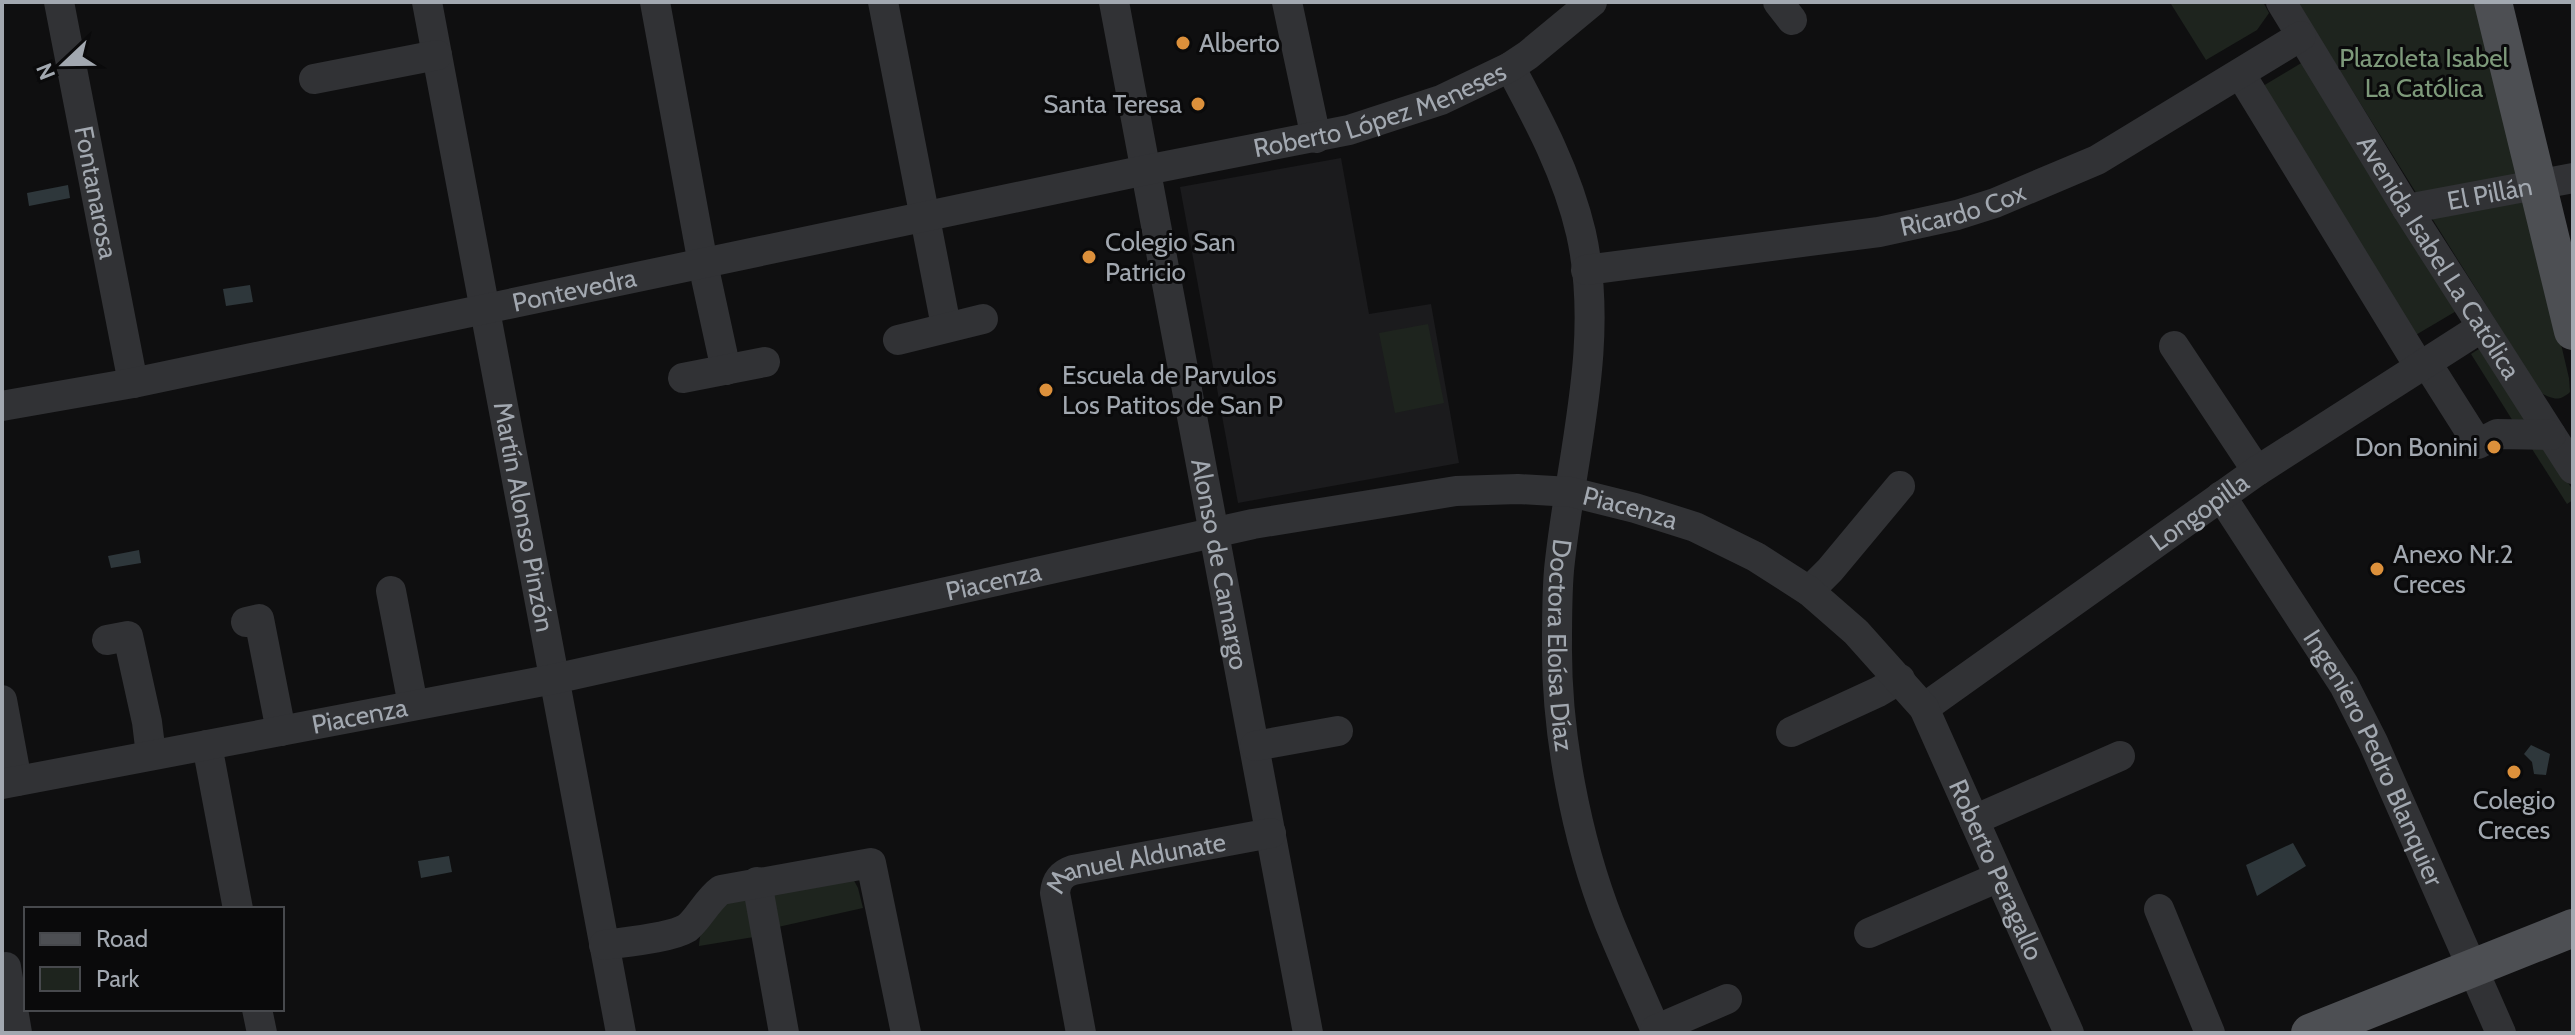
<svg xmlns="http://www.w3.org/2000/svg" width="2575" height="1035" font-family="Cabin,sans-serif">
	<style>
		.built { fill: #1b1b1d }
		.green { fill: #1e241e }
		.water { fill: #2e373b }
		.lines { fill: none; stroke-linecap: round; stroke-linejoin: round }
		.minor { stroke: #313235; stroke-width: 30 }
		.major { stroke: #4d4f53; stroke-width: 38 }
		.poi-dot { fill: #dc903b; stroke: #0a0a0b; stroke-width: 3 }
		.labels { text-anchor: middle; stroke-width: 6; stroke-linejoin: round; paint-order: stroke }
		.poi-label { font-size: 26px; fill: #a2a8b0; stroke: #0a0a0b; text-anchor: start }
		.park-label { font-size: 26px; fill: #7d997a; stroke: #0a0a0b }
		.street-label { font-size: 26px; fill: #a2a8b0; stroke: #0a0a0b }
	</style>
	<rect width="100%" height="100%" fill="#0f0f10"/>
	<path class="built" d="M1341 158 1369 314 1431 304 1459 463 1238 503 1180 187Z"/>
	<g class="green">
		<path d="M2174 2H2263L2269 13 2257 30 2206 60 2171 4Z"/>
		<path d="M2297 2H2480L2569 378 2570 392C2559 402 2553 399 2541 393Z"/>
		<path d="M2303 62 2458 310 2409 339 2258 89Z"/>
		<path d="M1428 324 1444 403 1395 413 1379 333Z"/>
		<path d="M2482 347 2531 428 2516 426 2471 354Z"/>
		<path d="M2527 441 2541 443 2573 490V500L2567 504Z"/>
		<path d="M851 875 858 888 863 908 778 927 771 893Z"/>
		<path d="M751 893 760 936 699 946C705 901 711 905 751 893Z"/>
	</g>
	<g class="water">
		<path d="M68 185 70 198 29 206 27 193Z"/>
		<path d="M250 285 253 302 226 306 223 289Z"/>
		<path d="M139 550 141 563 111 568 108 556Z"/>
		<path d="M2531 745 2550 754 2546 775 2534 774 2532 762 2524 754Z"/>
		<path d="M2293 843 2306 866 2257 896 2246 865Z"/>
		<path d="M449 856 452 872 421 878 418 861Z"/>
	</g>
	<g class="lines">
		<g class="minor">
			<path id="s1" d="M59 2 133 383"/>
			<path id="s2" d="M427 2 621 1033"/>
			<path d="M655 2 703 264 726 370"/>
			<path d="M883 2 946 326"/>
			<path id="s3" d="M1114 2 1308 1033"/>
			<path d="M1287 2 1316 138"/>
			<path d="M1778 2 1792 20"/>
			<path id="s4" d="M2281 2 2407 209 2573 469"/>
			<path id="s5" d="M1510 67C1539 121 1567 173 1581 233 1606 345 1570 459 1559 570 1557 594 1557 619 1557 643 1556 733 1576 838 1609 922 1624 959 1641 996 1657 1033"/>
			<path d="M2241 75 2419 366"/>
			<path d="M314 79 437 55"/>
			<path id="s6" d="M2407 209 2573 178"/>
			<path id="s7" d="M1586 270 1879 232 1957 215 1995 203 2097 160 2301 36"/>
			<path d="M898 340 983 319"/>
			<path d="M2174 346 2257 471"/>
			<path d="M2426 362 2478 444 2497 434 2551 435"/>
			<path d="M683 378 765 362"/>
			<path id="s8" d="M2 406 133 383 1146 170 1349 130 1441 100 1510 67 1528 55 1592 2"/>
			<path id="s9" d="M2221 496 2344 685 2373 742 2501 1033"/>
			<path d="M391 591 413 705"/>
			<path d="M1809 591 1830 570 1900 486"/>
			<path d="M246 622 259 619 281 731"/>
			<path d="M107 640 128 636 147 722 151 755"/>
			<path d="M2 700 17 781"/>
			<path id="s10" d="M1924 708 2257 471 2482 327"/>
			<path d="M1791 732 1878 692 1900 679"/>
			<path d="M207 745 238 909"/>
			<path d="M1255 746 1338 731"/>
			<path id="s11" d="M2 784 554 679 1253 524 1456 491 1518 489 1571 492 1635 508 1695 527 1756 557 1809 591 1856 632 1924 708 2069 1033"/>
			<path d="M1974 820 2120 756"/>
			<path d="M757 882 784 1033"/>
			<path d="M2159 909 2210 1033"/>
			<path d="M1869 933 1999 877"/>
			<path d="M604 945C624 942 671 938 687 928 698 920 707 900 721 890L871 863 906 1033"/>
			<path d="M6 967 17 1033"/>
			<path d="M257 1009 262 1033"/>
			<path d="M1655 1030 1727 999"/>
			<path id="s12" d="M1081 1033 1055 893C1056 881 1061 874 1073 870L1271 833"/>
		</g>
		<g class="major">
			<path d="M2493 2 2573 331"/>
			<path d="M2310 1033 2573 928"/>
		</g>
	</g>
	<g class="poi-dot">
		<circle cx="1183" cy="43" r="8"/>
		<circle cx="1198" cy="104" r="8"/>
		<circle cx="1089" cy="257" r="8"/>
		<circle cx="1046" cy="390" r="8"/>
		<circle cx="2494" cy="447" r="8"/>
		<circle cx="2377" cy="569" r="8"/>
		<circle cx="2514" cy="772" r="8"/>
	</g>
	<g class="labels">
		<g class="poi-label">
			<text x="1199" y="52">Alberto</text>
			<text x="1182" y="113" text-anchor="end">Santa Teresa</text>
			<text x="1105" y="251">Colegio San<tspan x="1105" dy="30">Patricio</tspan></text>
			<text x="1062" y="384">Escuela de Parvulos<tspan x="1062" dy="30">Los Patitos de San P</tspan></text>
			<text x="2478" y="456" text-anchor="end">Don Bonini</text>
			<text x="2393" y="563">Anexo Nr.2<tspan x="2393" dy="30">Creces</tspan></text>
			<text x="2514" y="809" text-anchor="middle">Colegio<tspan x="2514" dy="30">Creces</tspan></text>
		</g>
		<g class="park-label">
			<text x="2424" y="67">Plazoleta Isabel<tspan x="2424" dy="30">La Católica</tspan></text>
		</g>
		<g class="street-label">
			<text dy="9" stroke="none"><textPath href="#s8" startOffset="1410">Roberto López Meneses</textPath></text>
			<text dy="9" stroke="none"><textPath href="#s1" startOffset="194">Fontanarosa</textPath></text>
			<text dy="9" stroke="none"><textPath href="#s6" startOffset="84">El Pillán</textPath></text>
			<text dy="9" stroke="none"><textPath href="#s7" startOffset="382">Ricardo Cox</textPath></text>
			<text dy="9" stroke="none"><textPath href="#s4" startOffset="300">Avenida Isabel La Católica</textPath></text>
			<text dy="9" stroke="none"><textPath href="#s8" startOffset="584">Pontevedra</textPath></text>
			<text dy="9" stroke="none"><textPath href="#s11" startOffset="1660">Piacenza</textPath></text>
			<text dy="9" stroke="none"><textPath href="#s10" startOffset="338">Longopilla</textPath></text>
			<text dy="9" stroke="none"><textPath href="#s2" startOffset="524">Martín Alonso Pinzón</textPath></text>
			<text dy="9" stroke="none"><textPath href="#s3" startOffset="572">Alonso de Camargo</textPath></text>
			<text dy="9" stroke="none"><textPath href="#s11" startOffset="1012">Piacenza</textPath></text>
			<text dy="9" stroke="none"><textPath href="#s5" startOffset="596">Doctora Eloísa Díaz</textPath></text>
			<text dy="9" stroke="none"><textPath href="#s11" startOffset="364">Piacenza</textPath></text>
			<text dy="9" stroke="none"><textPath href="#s9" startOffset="304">Ingeniero Pedro Blanquier</textPath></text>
			<text dy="9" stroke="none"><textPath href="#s11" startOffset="2200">Roberto Peragallo</textPath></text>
			<text dy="9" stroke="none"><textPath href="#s12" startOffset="236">Manuel Aldunate</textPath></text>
		</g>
	</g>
	<rect width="2575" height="1035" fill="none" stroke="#a2a8b0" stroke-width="8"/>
	<rect x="24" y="907" width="260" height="104" fill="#0a0a0b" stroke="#47494d" stroke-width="2"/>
	<rect x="40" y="933" width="40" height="12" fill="#4d4f53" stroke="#47494d" stroke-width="2"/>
	<text x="96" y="947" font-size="24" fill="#a2a8b0">Road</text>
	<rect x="40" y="967" width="40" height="24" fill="#1e241e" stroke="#47494d" stroke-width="2"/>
	<text x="96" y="987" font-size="24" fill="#a2a8b0">Park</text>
	<g transform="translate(64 64) rotate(248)" stroke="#0a0a0b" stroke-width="6" paint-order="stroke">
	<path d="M0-6L14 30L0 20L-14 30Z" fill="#a2a8b0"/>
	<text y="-12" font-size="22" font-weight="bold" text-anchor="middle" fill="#a2a8b0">N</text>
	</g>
</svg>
